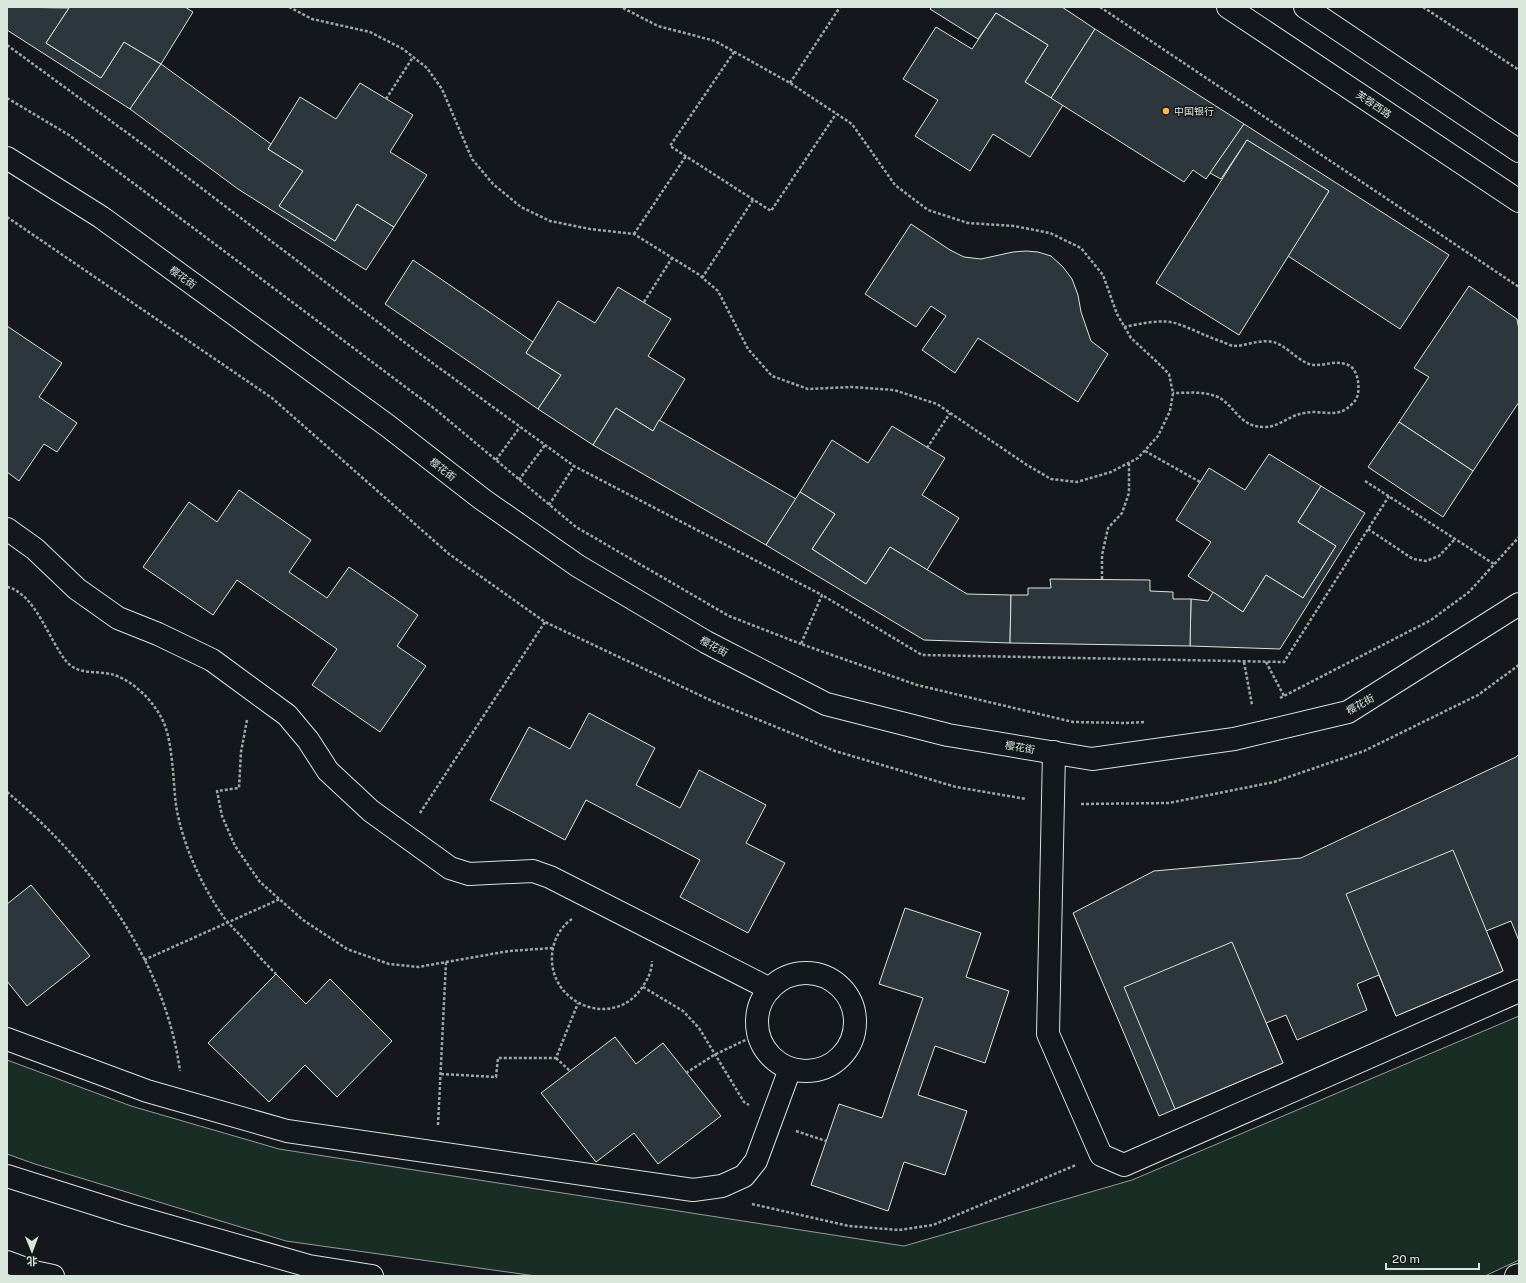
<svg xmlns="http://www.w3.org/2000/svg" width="1526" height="1283" font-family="'Public Sans','Noto Sans SC',sans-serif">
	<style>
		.green { fill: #1a2d24; stroke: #939e99 }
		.building { fill: #2c363c; stroke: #d8e6dc }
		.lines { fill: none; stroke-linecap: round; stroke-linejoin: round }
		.street-casing { stroke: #d8e6dc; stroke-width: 24 }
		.secondary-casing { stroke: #d8e6dc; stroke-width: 24 }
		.primary-casing { stroke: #d8e6dc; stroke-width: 24 }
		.highway-casing { stroke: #d8e6dc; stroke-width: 24 }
		.path { stroke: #9da8a2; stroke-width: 2.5; stroke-dasharray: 3 2; stroke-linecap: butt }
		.street { stroke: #14181c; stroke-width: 22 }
		.secondary { stroke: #14181c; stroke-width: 22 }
		.primary { stroke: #14181c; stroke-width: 22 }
		.highway { stroke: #14181c; stroke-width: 22 }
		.poi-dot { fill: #ffb74d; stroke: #14181c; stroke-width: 1.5 }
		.labels { text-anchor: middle; stroke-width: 3; stroke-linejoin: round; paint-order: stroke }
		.street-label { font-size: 10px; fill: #d8e6dc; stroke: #14181c }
		.poi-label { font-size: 10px; fill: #d8e6dc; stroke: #14181c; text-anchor: start }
	</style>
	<rect width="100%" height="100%" fill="#14181c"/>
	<path class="green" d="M1519 1016V1260L1485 1276H536L286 1241 35 1164 7 1154V1060L131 1106 279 1149 904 1246 1132 1180Z"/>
	<g class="building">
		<path d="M7 7 69 8 46 43 101 78 124 42 161 64 130 109 7 30Z"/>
		<path d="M68 7H185L193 12 161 64 124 42 101 78 46 43 69 8Z"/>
		<path d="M932 7H1062L1095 29 1051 98 1025 82 1048 45 996 13 978 39 930 9Z"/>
		<path d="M996 13 1048 45 1025 82 1063 105 1030 157 993 134 970 171 915 136 938 100 903 79 936 27 972 49Z"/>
		<path d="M1095 29 1244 124 1206 179 1193 170 1184 182 1051 98Z"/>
		<path d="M161 64 271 144 268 149 303 171 279 206 335 241 357 204 394 227 366 270 238 189 130 109Z"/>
		<path d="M360 83 413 115 390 152 427 175 394 227 357 204 335 241 279 206 303 171 268 149 300 97 336 119Z"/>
		<path d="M1244 124 1449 255 1400 329 1288 256 1329 191 1247 140 1221 179 1210 173Z"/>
		<path d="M1247 140 1329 191 1239 335 1156 283Z"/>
		<path d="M911 224 950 250 964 257 981 259 1013 252 1026 251 1038 252 1051 256 1063 267 1072 279 1078 295 1081 312 1091 341 1108 354 1078 402 978 338 955 373 922 350 946 316 931 306 916 327 865 294Z"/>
		<path d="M413 260 533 342 526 353 561 375 538 409 385 304Z"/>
		<path d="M1469 286 1517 319 1519 330V402L1473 471 1399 422 1429 377 1414 368Z"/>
		<path d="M618 287 671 319 648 356 685 379 653 431 616 408 593 445 538 409 561 375 526 353 558 301 595 323Z"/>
		<path d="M7 326 62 363 39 397 77 423 57 452 44 444 19 481 7 472Z"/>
		<path d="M616 408 653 431 659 420 796 499 766 545 593 445Z"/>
		<path d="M1399 422 1473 471 1443 517 1368 467Z"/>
		<path d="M892 426 945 458 922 495 959 518 927 570 890 547 866 584 812 549 835 514 800 492 832 440 868 463Z"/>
		<path d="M1269 454 1321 486 1298 522 1336 546 1303 598 1266 575 1243 612 1188 576 1211 542 1176 520 1209 468 1245 490Z"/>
		<path d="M1321 486 1365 513 1280 649 1190 646 1191 599 1208 601 1213 592 1243 612 1266 575 1303 598 1336 546 1298 522Z"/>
		<path d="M239 490 311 540 289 572 327 598 349 567 418 615 397 646 426 666 380 732 312 685 337 649 237 580 213 615 143 567 189 502 217 522Z"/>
		<path d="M800 492 835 514 812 549 866 584 890 547 967 594 1011 595 1010 643 924 640 766 545Z"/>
		<path d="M1050 579 1150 580V591L1173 592V599H1191L1190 646 1010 643 1011 595H1028V588H1051Z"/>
		<path d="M589 713 655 748 636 785 680 808 699 770 766 805 746 843 785 863 748 933 680 897 700 860 586 800 565 840 490 800 529 727 570 749Z"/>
		<path d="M1519 754V941L1511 921 1486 931 1503 971 1396 1016 1379 975 1357 984 1367 1010 1297 1040 1286 1015 1266 1023 1283 1063 1159 1116 1073 913 1154 871 1301 858 1516 757Z"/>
		<path d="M1453 850 1503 971 1396 1016 1346 894Z"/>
		<path d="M31 885 90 956 27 1006 7 981V904Z"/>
		<path d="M905 908 981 933 966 977 1009 991 985 1063 935 1046 918 1095 967 1111 945 1175 904 1162 888 1211 811 1185 839 1104 882 1118 923 998 879 984Z"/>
		<path d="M1232 942 1283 1063 1175 1109 1124 987Z"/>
		<path d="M276 974 306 1004 330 979 392 1041 337 1097 305 1065 269 1102 208 1043Z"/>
		<path d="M615 1037 636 1064 663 1043 721 1116 658 1164 634 1133 596 1162 541 1093Z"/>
	</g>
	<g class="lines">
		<defs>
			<g id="street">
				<path d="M7 158 101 217 388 426 482 499 578 566 706 642 826 704 948 735 1092 759 1234 739 1348 712 1519 604"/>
				<path d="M7 529 35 549 77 589 118 618 158 634 212 660 287 715 308 740 328 771 371 811 450 868 469 874 533 871 550 877 770 989"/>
				<path d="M1054 752 1048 1034 1101 1155 1124 1165 1519 991"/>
				<circle cx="806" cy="1022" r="49"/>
				<path d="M7 1039 147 1091 287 1131 693 1190 722 1186 744 1176 756 1161 790 1069"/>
			</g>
			<g id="secondary">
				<path d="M1228 7 1519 201"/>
				<path d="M1305 7 1519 151"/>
				<path d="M7 1176 130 1215 309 1266 372 1276"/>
			</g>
			<path id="primary" d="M7 1262 34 1272 53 1276"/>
			<path id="highway" d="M1516 1276 1519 1275"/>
		</defs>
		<use href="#street" class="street-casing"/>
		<use href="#secondary" class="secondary-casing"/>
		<use href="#primary" class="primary-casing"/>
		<use href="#highway" class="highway-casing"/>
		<g class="path">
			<path d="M289 7 312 19 370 32 403 49 427 68 442 89 472 159 493 184 521 207 550 221 590 229 634 234 698 274 718 291 748 349 772 376 808 389 852 387 894 390 937 404 1027 465 1051 479 1077 482 1111 472 1138 458 1158 436 1170 411 1173 393 1169 374 1156 361 1131 338 1117 314 1103 275 1081 248 1050 233 1014 226 968 223 928 210 895 185 852 124 790 83 715 41 658 26 621 7"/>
			<path d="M1100 7 1519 287"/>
			<path d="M1423 7 1519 70"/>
			<path d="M7 45 167 162 416 351 574 466 822 595"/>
			<path d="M734 52 670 146 771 211 836 114"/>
			<path d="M790 83 840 7"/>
			<path d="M7 98 69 135 435 409 576 527 729 616 801 644"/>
			<path d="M386 99 413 57"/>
			<path d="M7 217 272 398 449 554 545 622 710 700 835 751 956 787 1026 799"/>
			<path d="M634 234 686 156"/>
			<path d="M702 278 753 200"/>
			<path d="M644 302 672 258"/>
			<path d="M1124 327C1140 324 1163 318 1178 324 1193 329 1207 337 1223 342 1226 343 1231 346 1234 346 1246 346 1259 339 1273 342 1284 344 1296 359 1309 364 1323 368 1335 358 1350 366 1355 369 1357 376 1358 381 1359 390 1359 398 1352 404 1337 420 1322 409 1304 413 1290 415 1279 427 1265 427 1238 428 1234 402 1215 396 1202 391 1187 393 1173 393"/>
			<path d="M927 448 950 413"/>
			<path d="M1145 451 1200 482"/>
			<path d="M496 460 520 427"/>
			<path d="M519 480 545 445"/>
			<path d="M1365 481 1494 564"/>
			<path d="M549 505 574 466"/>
			<path d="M1368 529 1413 559 1426 561 1439 556 1455 539"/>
			<path d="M1102 579V555L1108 528 1122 513 1129 493V463"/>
			<path d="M7 587C35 593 49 640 66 661 79 677 100 669 117 676 135 683 153 701 162 719 173 739 173 782 176 805 182 843 201 885 223 916 228 923 235 930 241 936 252 949 264 962 276 974"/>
			<path d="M1244 662 1252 705"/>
			<path d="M1266 662 1284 696"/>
			<path d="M1280 698 1431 620 1469 592 1519 537"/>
			<path d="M247 720 241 752 239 788 217 791 222 816 235 846 260 882 303 920 347 949 389 964 418 967 509 951 553 948"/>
			<path d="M1144 722 1126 723 1073 722 917 685 801 644 822 595 922 655 1284 662 1389 496"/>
			<path d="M7 792C92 863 165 960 180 1071"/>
			<path d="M1081 804 1169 803 1274 782 1364 751 1478 695 1519 665"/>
			<path d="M420 813 545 622"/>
			<path d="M572 919C560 927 553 941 552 955 549 1006 616 1030 643 986 648 979 652 970 652 961"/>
			<path d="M144 960 280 899"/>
			<path d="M643 987 683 1011 699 1028 744 1102 749 1105"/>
			<path d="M556 1058 570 1071"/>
			<path d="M686 1073 714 1055 758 1034"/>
			<path d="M441 1074 496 1077 498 1058H556L578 1003"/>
			<path d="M438 1125 446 962"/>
			<path d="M796 1131 826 1141"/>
			<path d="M752 1204 849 1226 899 1230 933 1225 1076 1165"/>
		</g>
		<use href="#street" class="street"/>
		<use href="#secondary" class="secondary"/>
		<use href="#primary" class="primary"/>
		<use href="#highway" class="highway"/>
	</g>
	<circle class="poi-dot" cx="1166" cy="111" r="4"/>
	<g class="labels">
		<g class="street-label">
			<text transform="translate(1374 104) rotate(34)" y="4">芙蓉西路</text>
			<text transform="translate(183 277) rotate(36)" y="4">樱花街</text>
			<text transform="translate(443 469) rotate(38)" y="4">樱花街</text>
			<text transform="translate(714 646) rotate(28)" y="4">樱花街</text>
			<text transform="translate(1360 704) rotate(-29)" y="4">樱花街</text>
			<text transform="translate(1020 747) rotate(10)" y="4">樱花街</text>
		</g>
		<g class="poi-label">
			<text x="1174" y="115">中国银行</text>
		</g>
	</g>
	<rect width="1526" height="1283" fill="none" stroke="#d8e6dc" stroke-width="16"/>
	<g transform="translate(32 1251) rotate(179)" stroke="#14181c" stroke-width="3" paint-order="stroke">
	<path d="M0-3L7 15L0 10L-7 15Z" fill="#d8e6dc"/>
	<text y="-6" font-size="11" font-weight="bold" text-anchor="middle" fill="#d8e6dc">北</text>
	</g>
	<path d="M1386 1263v6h93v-6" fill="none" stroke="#d8e6dc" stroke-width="2"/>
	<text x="1392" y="1263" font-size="12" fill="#d8e6dc" stroke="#14181c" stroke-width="3" paint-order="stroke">20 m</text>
</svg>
